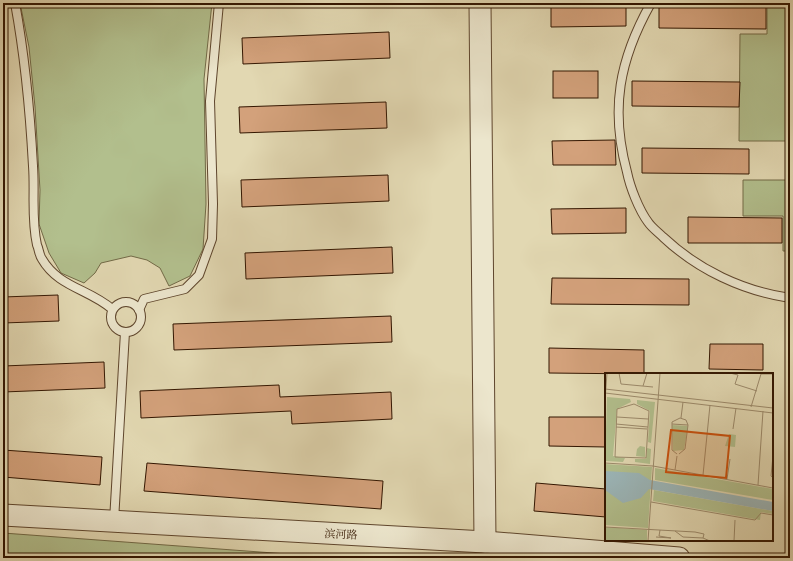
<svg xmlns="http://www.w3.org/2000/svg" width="793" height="561" font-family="'IM FELL English','Noto Serif SC',serif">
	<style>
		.green { fill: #b2bf8d; stroke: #726a47 }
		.building { fill: #d3a17b; stroke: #331601 }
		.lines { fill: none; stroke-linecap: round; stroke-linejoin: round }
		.service-casing { stroke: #5f462d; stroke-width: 10 }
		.tertiary-casing { stroke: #5f462d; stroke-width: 23 }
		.service { stroke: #ece6cd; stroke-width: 8 }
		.tertiary { stroke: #ece6cd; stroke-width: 21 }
		.labels { text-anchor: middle; stroke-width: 4; stroke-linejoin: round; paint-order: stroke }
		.street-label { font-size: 11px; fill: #331601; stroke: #ece6cd }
		.inset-road { fill: none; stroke: #9c8a6b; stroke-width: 1 }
		.view { fill: #cd4f0a; fill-opacity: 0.15; stroke: #cd4f0a; stroke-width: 2 }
		.inset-edge { fill: none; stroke: #331601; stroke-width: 2 }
	</style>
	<rect width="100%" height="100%" fill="#e2d8b2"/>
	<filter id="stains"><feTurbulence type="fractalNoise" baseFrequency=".005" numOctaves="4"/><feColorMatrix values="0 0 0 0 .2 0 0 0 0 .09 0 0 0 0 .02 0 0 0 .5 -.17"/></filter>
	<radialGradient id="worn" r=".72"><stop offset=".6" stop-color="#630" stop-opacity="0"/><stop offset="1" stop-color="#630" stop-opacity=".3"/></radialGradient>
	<g class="green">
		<path d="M20 3H212L204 79 206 204 203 249 190 276 169 286 160 268 147 260 131 256 101 263 95 273 84 283 61 273 49 253 39 224 40 190 35 107 29 47Z"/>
		<path d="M767 3H790V141H739L740 34H767Z"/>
		<path d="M743 180H790V251H783V216H743Z"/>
		<path d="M3 533 341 558H3Z"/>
	</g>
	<g class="building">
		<path d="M551 3H626V26L551 27Z"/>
		<path d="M659 3H766V29L659 28Z"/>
		<path d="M389 32 390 58 243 64 242 38Z"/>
		<rect x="553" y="71" width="45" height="27"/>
		<path d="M632 81 740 82 739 107 632 106Z"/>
		<path d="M386 102 387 128 240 133 239 107Z"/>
		<path d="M615 140 616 165H553L552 141Z"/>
		<path d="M642 148 749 149V174L642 173Z"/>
		<path d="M388 175 389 201 242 207 241 180Z"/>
		<path d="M626 208V233L552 234 551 209Z"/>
		<path d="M688 217 782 218V243H688Z"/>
		<path d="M392 247 393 273 246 279 245 253Z"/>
		<path d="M552 278 689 279V305L551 304Z"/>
		<path d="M58 295 59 321 3 323V297Z"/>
		<path d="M391 316 392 342 174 350 173 324Z"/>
		<path d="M710 344H763V370L709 369Z"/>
		<path d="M549 348 644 350V374L549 373Z"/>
		<path d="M104 362 105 388 3 392V366Z"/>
		<path d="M279 385 280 397 391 392 392 419 292 424 291 411 141 418 140 391Z"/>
		<path d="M549 417H606V447L549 446Z"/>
		<path d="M3 450 102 457 100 485 3 477Z"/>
		<path d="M147 463 383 481 381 509 144 491Z"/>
		<path d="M536 483 606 489V517L534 511Z"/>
	</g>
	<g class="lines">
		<defs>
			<g id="service">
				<path d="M15 3C25 57 30 111 33 166 35 193 31 218 37 245 39 249 39 255 42 259 58 287 89 289 112 309"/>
				<path d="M651 3C619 60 610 109 627 172 630 187 639 210 648 222 652 228 658 232 663 237 698 270 743 291 790 298"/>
				<circle cx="126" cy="317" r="15"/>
				<path d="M139 310 144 299 185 289 199 275 212 239 213 204 210 101 219 3"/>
				<path d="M114 521 125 332"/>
			</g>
			<g id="tertiary">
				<path d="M480 3 485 542"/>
				<path d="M3 515 485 542 679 558"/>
			</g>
		</defs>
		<use href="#service" class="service-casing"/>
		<use href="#tertiary" class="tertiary-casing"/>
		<use href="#service" class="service"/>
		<use href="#tertiary" class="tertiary"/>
	</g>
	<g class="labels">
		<g class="street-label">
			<text transform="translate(341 534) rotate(3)" y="4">滨河路</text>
		</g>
	</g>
	<g transform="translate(605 373)">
		<rect width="168" height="168" fill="#e2d8b2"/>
		<path d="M2 24 25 26 26 29 12 36 8 83 20 85 18 89 0 88ZM32 27 50 29 46 70 43 69 45 38 32 31ZM67 52 83 53 79 77 68 78ZM124 61 131 62 130 74 120 73ZM35 73 40 74V84L31 83 32 76ZM42 75 46 76 45 91 30 89V86H41ZM0 91 47 94 43 155 0 152ZM50 95 168 116V127L50 107ZM49 117 168 138V141L156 139 155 147 48 128ZM0 154 42 157V168H0Z" fill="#b2bf8d"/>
		<path d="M0 98 34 100 45 107 168 129V138L44 116 36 125 18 130 0 117Z" fill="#9bb6b9"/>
		<path class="inset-road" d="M14 0 16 11 48 14M125 0 133 2 130 11 152 18M38 13 42 0M0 16 168 35M0 20 168 40M0 27 2 0M29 31 44 38 41 85 10 84 12 36ZM146 34 156 1H168M12 44 43 46M76 45 78 29M11 51 43 54M67 51 83 52M11 54 42 56M128 56 131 35M72 81 67 77V49L75 45 81 47 83 52 80 76 74 81M168 83 166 103 168 105M0 90 48 93 168 115M70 97 72 83M98 102 105 32M122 106 125 86M153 112 158 38M46 129 150 147 156 140 168 142M0 154 90 159 99 161 98 165 105 168M70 158 78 164 98 165M51 164 66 165 54 163 55 157M43 168 55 0M129 168 130 147"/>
		<path class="view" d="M66 57 125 63 121 105 61 99Z"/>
		<rect width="168" height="168" class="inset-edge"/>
	</g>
	<rect width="793" height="561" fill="none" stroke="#e2d8b2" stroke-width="16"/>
	<rect x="4" y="4" width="785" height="553" fill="none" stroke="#331601" stroke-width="2"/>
	<rect x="8" y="8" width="777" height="545" fill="none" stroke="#331601"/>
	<rect width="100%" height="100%" filter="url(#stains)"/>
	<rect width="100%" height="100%" fill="url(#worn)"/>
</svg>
